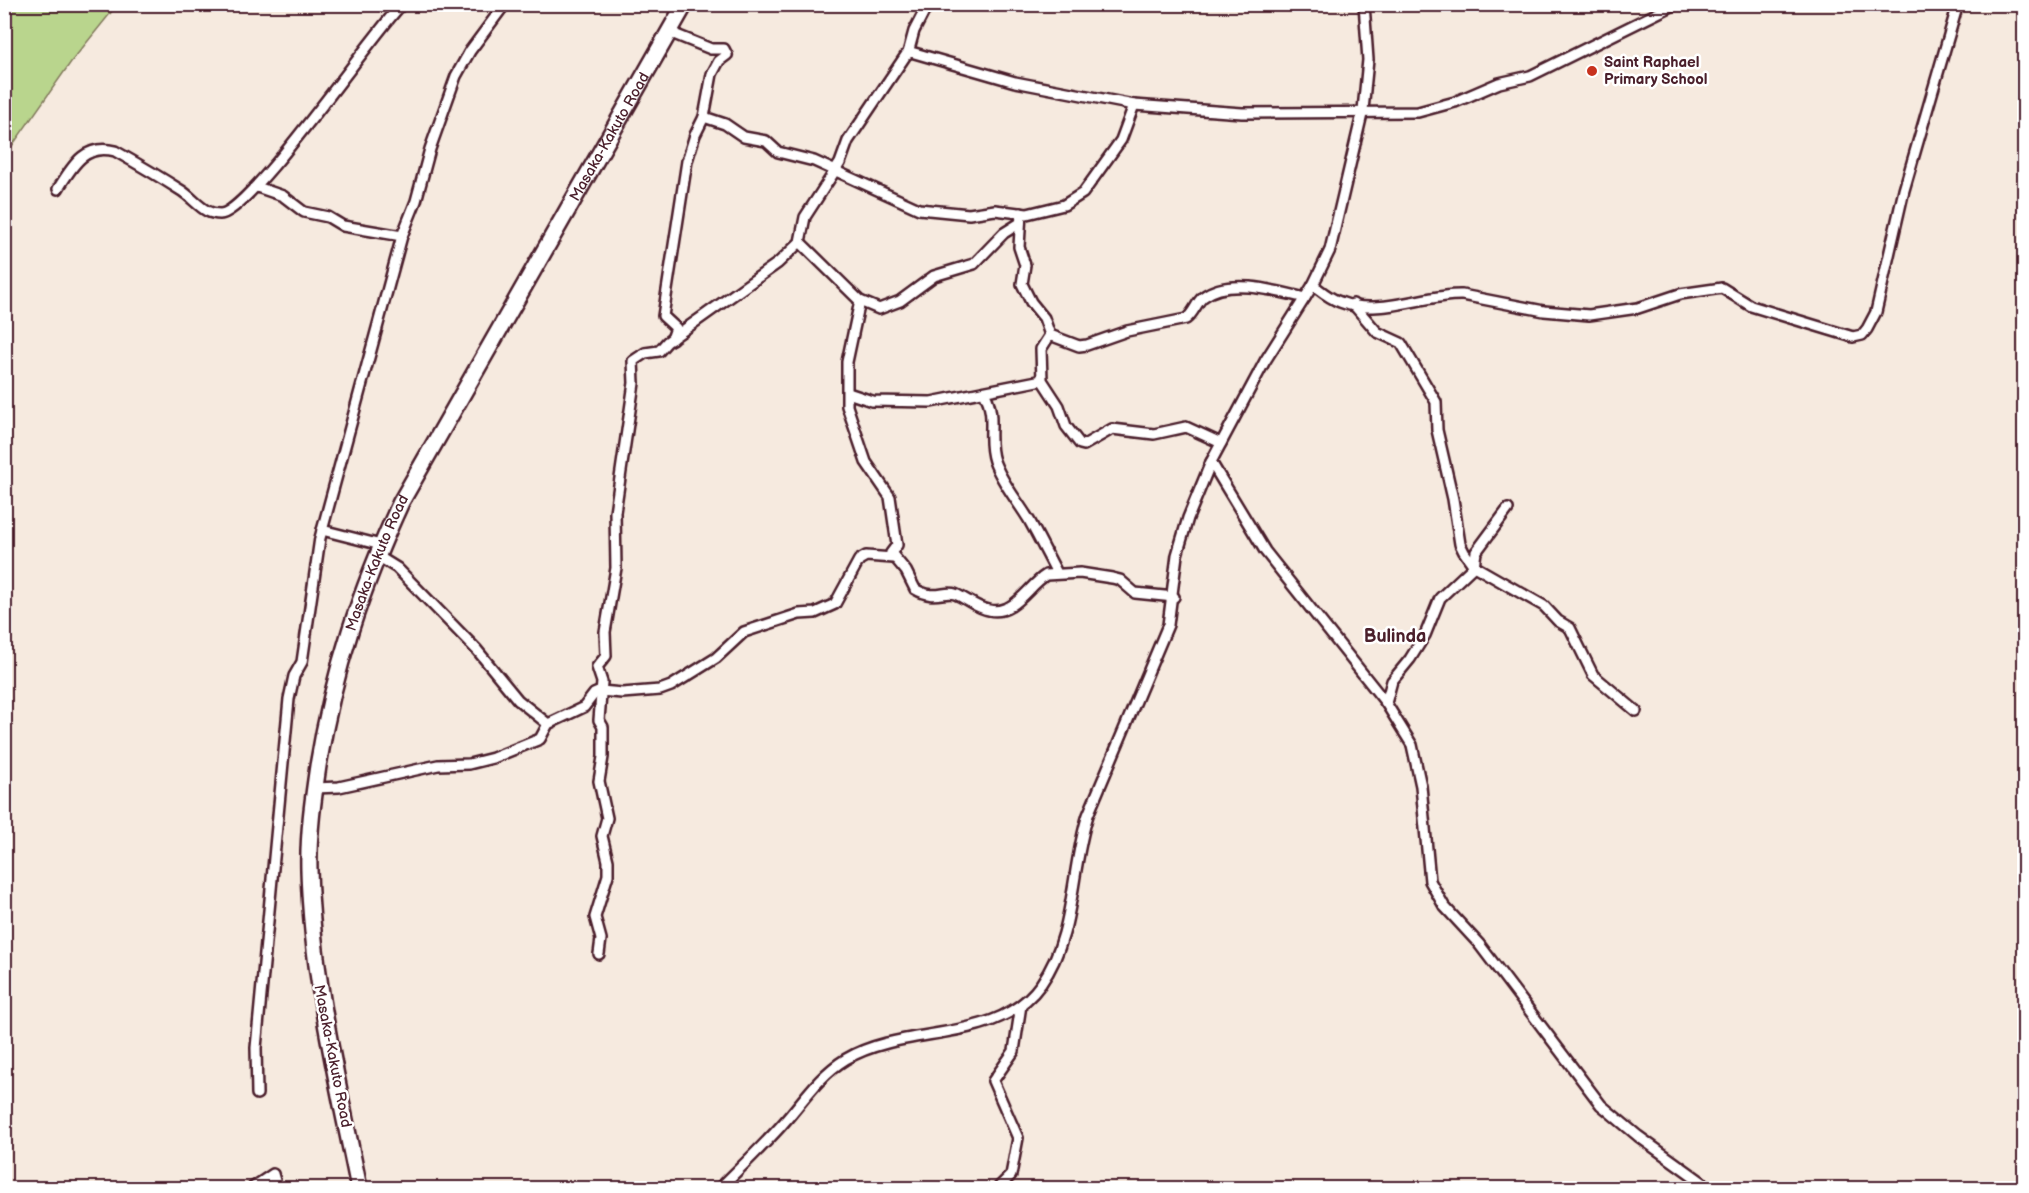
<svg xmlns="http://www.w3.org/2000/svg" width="2029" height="1193" font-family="'Balsamiq Sans',sans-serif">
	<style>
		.green { fill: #b9d58d; stroke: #827a5c; stroke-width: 1.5 }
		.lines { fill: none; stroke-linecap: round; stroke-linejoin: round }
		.minor-casing { stroke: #4a1f2b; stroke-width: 14 }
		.trunk-casing { stroke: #4a1f2b; stroke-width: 20 }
		.minor { stroke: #fff; stroke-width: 9 }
		.trunk { stroke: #fff; stroke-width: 15 }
		.poi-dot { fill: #c8321e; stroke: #fff; stroke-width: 2 }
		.labels { text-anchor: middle; stroke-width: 5; stroke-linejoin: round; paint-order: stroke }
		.poi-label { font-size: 15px; font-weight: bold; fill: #4a1f2b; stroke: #fff; text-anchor: start }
		.street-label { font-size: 15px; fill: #4a1f2b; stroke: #fff }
		.quarter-label { font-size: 18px; font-weight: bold; fill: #4a1f2b; stroke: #fff }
	</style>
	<rect width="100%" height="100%" fill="#f6eadf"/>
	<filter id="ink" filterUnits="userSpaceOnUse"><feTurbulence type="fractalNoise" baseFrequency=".0167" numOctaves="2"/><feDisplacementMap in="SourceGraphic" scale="12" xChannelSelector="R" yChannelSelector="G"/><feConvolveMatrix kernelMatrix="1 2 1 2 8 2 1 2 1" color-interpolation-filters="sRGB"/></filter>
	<g filter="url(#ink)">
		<path class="green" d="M5 4 117 5 71 62 5 156Z"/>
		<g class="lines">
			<defs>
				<g id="minor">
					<path d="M669 32 711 49H724L727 55 719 61 712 74 704 117 695 135 687 161 663 316 676 328 672 339"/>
					<path d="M908 53 914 31 928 4"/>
					<path d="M704 117 725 124 744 137 766 141 778 152 814 161 919 209 969 214 995 210 1027 214 1064 205 1083 193 1121 140 1134 105"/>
					<path d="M257 187 283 196 304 212 328 217 343 226 402 236"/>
					<path d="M58 189C72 167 84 143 115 151 138 164 160 177 182 191 191 197 198 206 207 211 211 213 216 214 220 214 249 214 373 33 402 4"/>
					<path d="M1021 213 1019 247 1025 265 1022 284 1031 302 1044 318 1050 335 1079 346 1087 345 1127 331 1186 319C1194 313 1196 303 1203 297 1228 277 1277 291 1305 298"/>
					<path d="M800 242 860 301 879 309 900 301 934 276 974 264 1004 233 1020 223"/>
					<path d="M1313 285C1321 291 1330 299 1340 302 1378 317 1425 294 1462 295L1544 311 1589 315 1638 308 1680 294 1722 288 1751 306 1853 337 1862 335 1867 329 1876 312 1904 190 1958 4"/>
					<path d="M860 301 847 362V406L866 462 890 497 897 545 891 553 906 571 915 589C935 601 945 590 955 594 966 598 976 608 989 610 1014 616 1028 586 1046 575L1080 573 1112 578 1120 580 1135 593 1174 597"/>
					<path d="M1353 304 1377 332 1401 343 1436 402 1437 430 1453 499 1460 544 1464 552 1474 566 1544 606 1558 621 1570 628 1593 675 1636 711"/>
					<path d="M1050 335 1041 349 1042 380 1059 406 1066 426 1080 444 1084 445 1112 429 1154 434 1186 427 1221 443"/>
					<path d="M848 393 872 401 931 402 1042 380"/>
					<path d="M985 394C997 417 986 438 994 461 1002 483 1017 500 1029 520 1039 538 1048 556 1057 573"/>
					<path d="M1211 462 1265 551 1386 703 1412 745 1421 786 1430 881 1444 906 1479 944 1601 1105 1638 1136 1710 1188"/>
					<path d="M322 530 381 545"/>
					<path d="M376 555 397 568 477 650 518 700 548 724"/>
					<path d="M1386 703 1392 681 1410 659 1425 635 1440 598 1474 566 1476 552 1508 509"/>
					<path d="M315 788 339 787 438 765 469 764 493 758 540 739 548 724 584 707 594 694 601 691 622 693 660 690 671 686 716 658 744 632 799 614 815 613 835 604 859 560 866 556 893 558"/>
					<path d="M599 954 601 939 595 917 608 875V861L602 836 607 818 599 781 603 757V727L599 720 602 682 597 667 606 656 605 632 616 568 615 512 634 383 633 361 645 353 659 351 667 342 778 263 800 242 805 217 840 163 848 141 906 55 911 52 1015 82 1134 105 1242 113 1418 112 1455 102 1499 83 1530 76 1676 4"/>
					<path d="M257 1094 256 1048 289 699 294 676 302 662 320 538 402 236 416 201 430 149 456 76 470 51 505 4"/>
					<path d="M252 1188 273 1174 277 1188"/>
					<path d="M720 1188C740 1168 761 1148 780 1127 802 1103 818 1076 846 1059 907 1023 997 1046 1041 984 1076 934 1070 871 1088 815L1168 625 1177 555 1188 518 1211 462 1265 361 1313 285 1330 250 1363 110 1368 60 1364 4"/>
					<path d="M998 1188 1011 1175 1018 1138 993 1081 1014 1051 1021 1005"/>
				</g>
				<g id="trunk">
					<path id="s1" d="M359 1188C338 1083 312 978 309 870 308 835 313 800 318 766 334 669 360 591 401 502L685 4"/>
				</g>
			</defs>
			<use href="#minor" class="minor-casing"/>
			<use href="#trunk" class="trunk-casing"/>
			<use href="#minor" class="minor"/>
			<use href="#trunk" class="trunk"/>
		</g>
	</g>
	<circle class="poi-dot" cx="1592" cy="71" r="6"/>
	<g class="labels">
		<g class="poi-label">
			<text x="1604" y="67">Saint Raphael<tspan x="1604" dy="17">Primary School</tspan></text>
		</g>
		<g class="street-label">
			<text dy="5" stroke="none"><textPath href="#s1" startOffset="1125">Masaka-Kakuto Road</textPath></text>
			<text dy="5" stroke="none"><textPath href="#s1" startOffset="639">Masaka-Kakuto Road</textPath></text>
			<text transform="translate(333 1056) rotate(79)" y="5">Masaka-Kakuto Road</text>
		</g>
		<g class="quarter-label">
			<text x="1395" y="642">Bulinda</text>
		</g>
	</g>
	<rect width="2029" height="1193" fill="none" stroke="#fff" stroke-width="24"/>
	<rect x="12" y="12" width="2005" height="1169" fill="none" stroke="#4a1f2b" stroke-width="2" filter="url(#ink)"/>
</svg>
